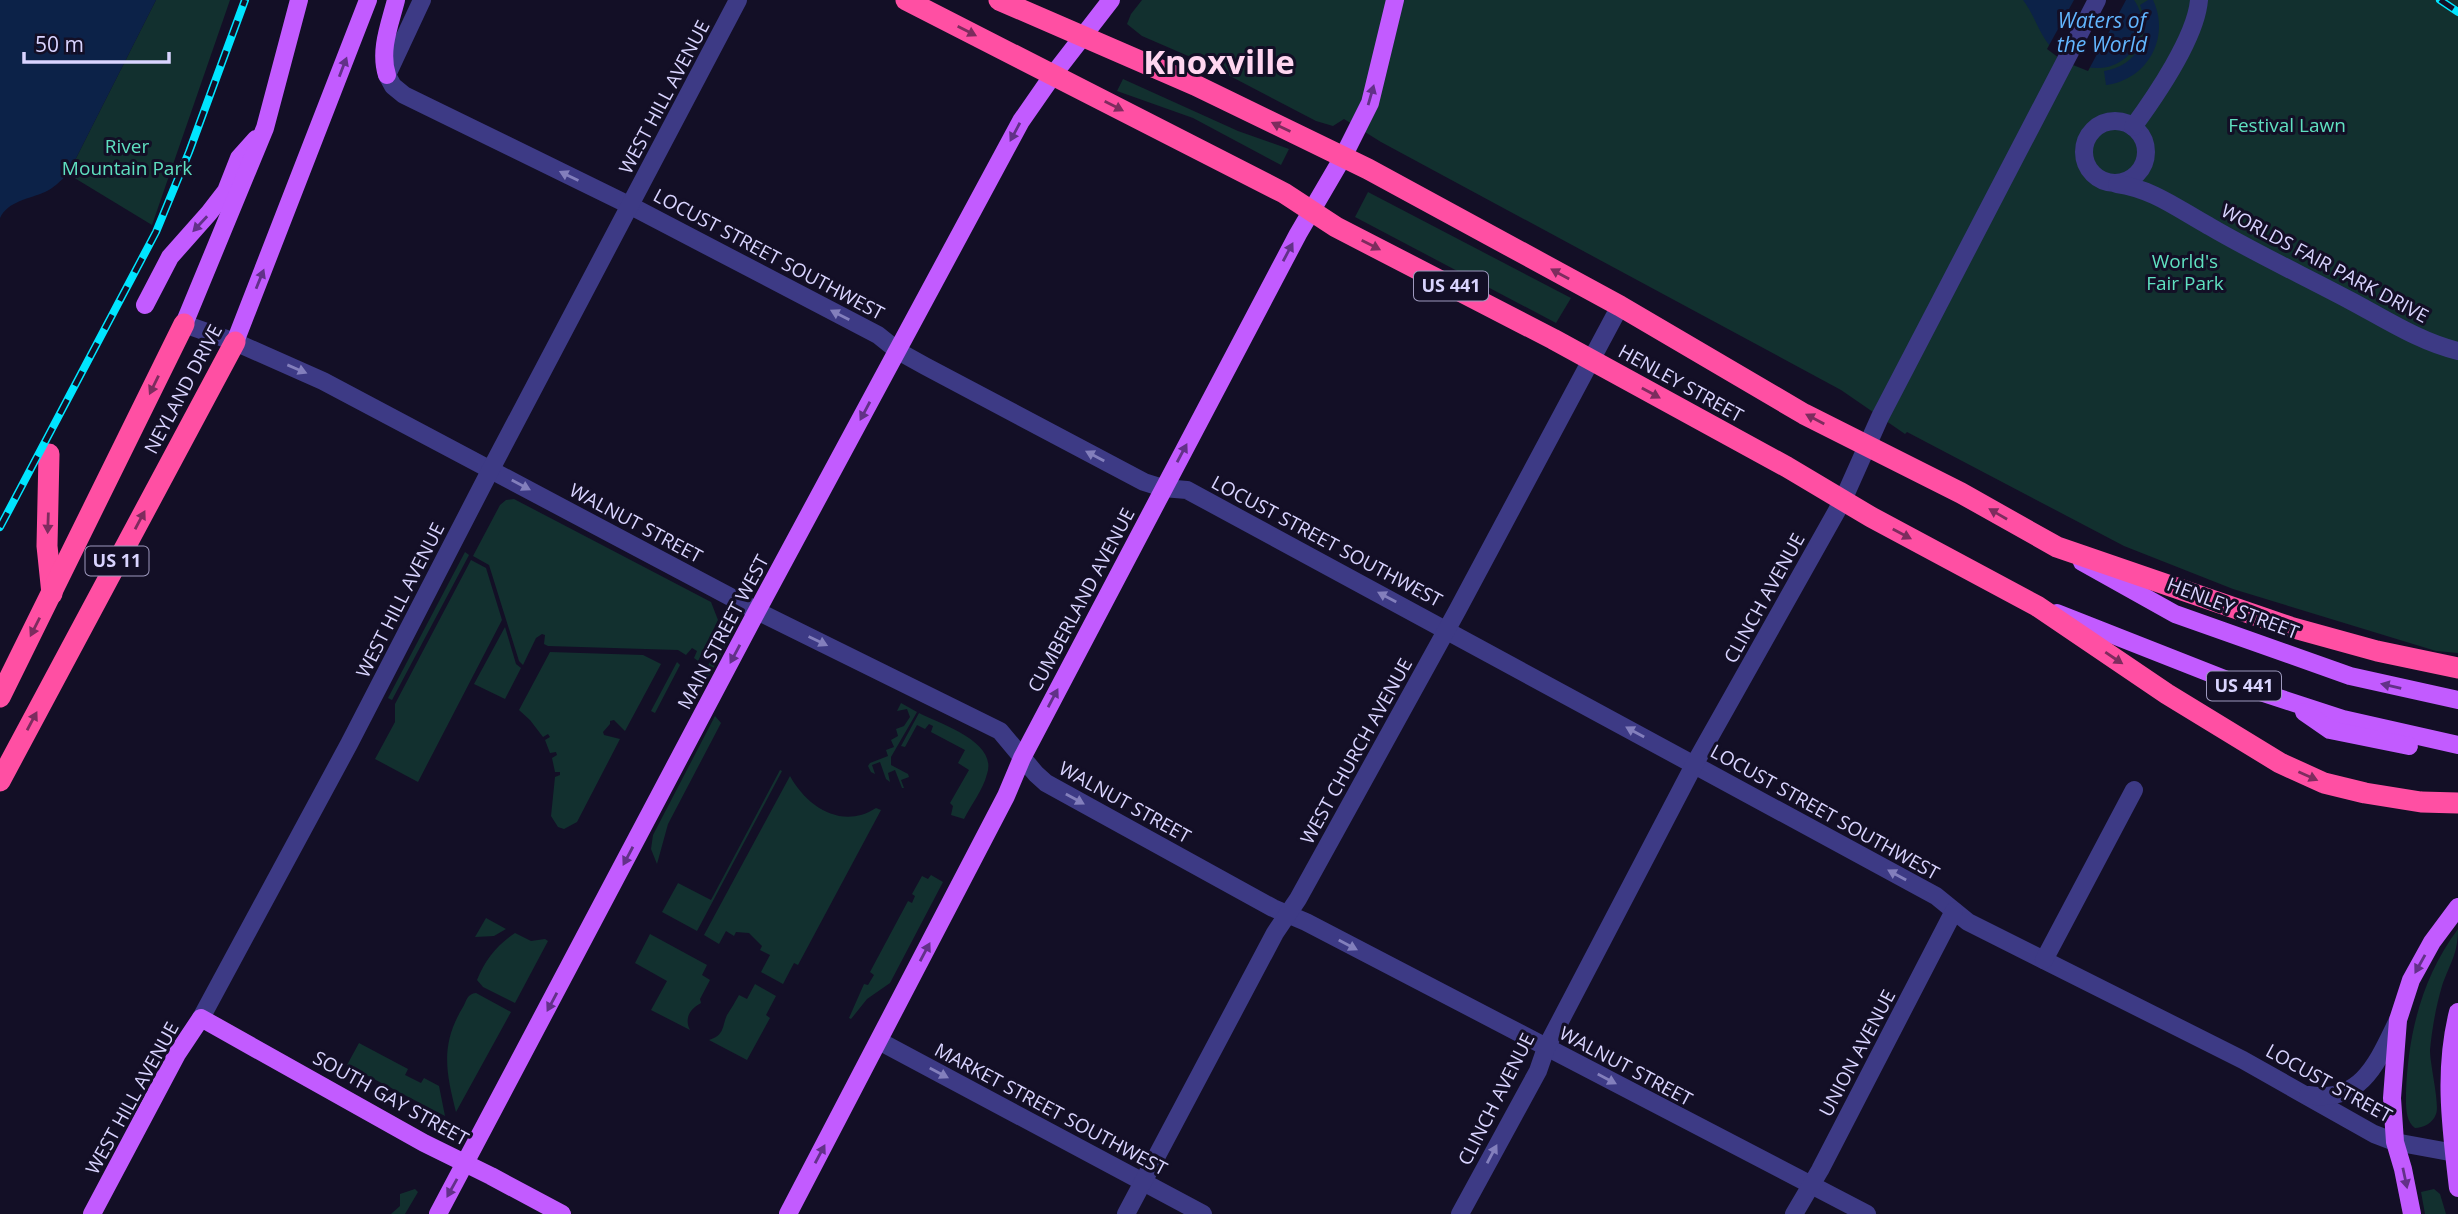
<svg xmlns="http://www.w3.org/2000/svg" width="2458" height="1214" font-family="'Open Sans',sans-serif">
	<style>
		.green { fill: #12302f }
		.water { fill: #0c2248 }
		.pier { fill: #130f26 }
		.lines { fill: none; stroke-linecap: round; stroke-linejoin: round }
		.minor { stroke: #3d3a85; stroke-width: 18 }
		.major { stroke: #c25bff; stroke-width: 18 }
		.highway { stroke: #ff4fa3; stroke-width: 21 }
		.rail-casing { stroke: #00e5ff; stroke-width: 8 }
		.rail { stroke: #130f26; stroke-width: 5; stroke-dasharray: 16; stroke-linecap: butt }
		.oneway { fill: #7d2c5e }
		.oneway2 { fill: #623188 }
		.oneway3 { fill: #837fbc }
		.labels { text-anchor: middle; stroke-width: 6; stroke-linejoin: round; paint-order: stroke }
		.shield { fill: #130f26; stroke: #9e99be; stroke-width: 2 }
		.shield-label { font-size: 18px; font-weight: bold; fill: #d9d4ff }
		.street-label { font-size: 19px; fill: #d9d4ff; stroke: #130f26 }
		.park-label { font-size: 19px; fill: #5fe0c0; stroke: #130f26 }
		.water-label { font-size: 21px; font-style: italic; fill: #62b6ff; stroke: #130f26 }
		.town-label { font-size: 33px; font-weight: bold; fill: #ffd6f0; stroke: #130f26 }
	</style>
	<rect width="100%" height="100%" fill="#130f26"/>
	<g class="green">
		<path d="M156 0H230L152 225 68 174Z"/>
		<path d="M1142 0H2458V653L2436 651 2233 589 2124 546 1907 432 1905 434 1841 390 1381 142 1344 119 1333 126 1316 121 1209 65 1142 36 1127 24 1131 14Z"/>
		<path d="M1123 79 1238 131 1289 149 1281 165 1193 118 1117 91Z"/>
		<path d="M1368 192 1571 298 1556 323 1355 217Z"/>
		<path d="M514 499 711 602 718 620 698 661 694 658 697 651 692 648 686 655 678 650 548 646 544 644 545 635 542 634 536 638 523 665 519 661 489 565 473 556 500 505 506 500Z"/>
		<path d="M465 552 469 555 392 700 388 698Z"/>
		<path d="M471 560 486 568 502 620 418 782 375 759 395 722V704Z"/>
		<path d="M731 622 737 625 709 676 703 675Z"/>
		<path d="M505 627 516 664 521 668 505 699 474 684Z"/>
		<path d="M550 652 643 655 661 664 625 731 614 720 610 721V724L603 732 604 735 620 739 577 822 564 829 558 827 551 816 555 777 560 775V772H555L552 758 557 755 556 752 550 753 545 740 550 737 548 734 543 737 530 720 519 710Z"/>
		<path d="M677 662 680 665 655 713 651 711Z"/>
		<path d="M901 703 917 712 891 757V765L908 774 909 777 901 780 904 788H902L895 770 888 773 890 782 886 779 880 762 872 765 875 774 871 772 868 766 870 763 888 756 886 750 894 747 891 740 898 736 896 729 904 726 910 717 907 709 897 711Z"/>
		<path d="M919 713C941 724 998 742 987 774 983 790 971 805 964 819L951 815 953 806 950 803 969 770 958 763 965 750 931 732 933 726 929 724 925 729 917 725 905 747 901 746Z"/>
		<path d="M715 716 721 723 668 824 657 864 651 849 653 835Z"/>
		<path d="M780 770 782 771 697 931 662 912 678 883 711 900Z"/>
		<path d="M790 776C807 807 842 830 876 808L881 810 798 965 794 963 783 984 761 972 770 955 760 950 762 946 749 933 736 932 734 936 726 931 719 944 704 935Z"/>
		<path d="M931 875 943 882 890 983 867 999 851 1019 849 1018 864 984 868 985 874 975 870 972 908 901 912 903 915 896 912 894 922 876 928 879Z"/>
		<path d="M486 918 506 929 494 936 475 937Z"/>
		<path d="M2458 929C2458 954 2450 963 2442 986 2436 1006 2432 1029 2430 1050 2430 1065 2440 1105 2436 1114 2433 1123 2423 1128 2415 1128 2405 1121 2406 1105 2406 1093 2408 1034 2422 977 2458 929Z"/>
		<path d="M515 933 531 941 545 939 548 941 515 1003 483 987 477 980C485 960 497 945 515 933Z"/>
		<path d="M650 934 707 965 702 975 710 980 700 999 701 1003C690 1009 684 1018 690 1030L651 1010 667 981 635 963Z"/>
		<path d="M755 984 776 996 766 1015 770 1018 747 1060 709 1040C725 1035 722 1026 727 1015 731 1009 735 1002 739 995L747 999Z"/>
		<path d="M476 993 511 1012 456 1112C446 1072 440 1045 463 1007 467 1000 467 994 476 993Z"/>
		<path d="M359 1043 408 1069 405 1075 421 1083 424 1078 439 1086 445 1116 347 1065Z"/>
		<path d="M415 1189 418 1192 405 1214H391L400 1206V1194Z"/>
		<path d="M2434 1189 2440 1194 2446 1214H2425L2421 1192Z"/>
	</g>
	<g class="water">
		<path d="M0 0H156L68 174C61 180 53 189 45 192 29 199 8 201 0 218Z"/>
		<path d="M2023 0H2134C2154 28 2133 66 2100 68 2085 69 2070 62 2059 54 2040 41 2037 18 2023 0Z"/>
		<path d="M2148 0H2153C2171 38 2147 80 2106 85L2104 71C2137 66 2153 36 2140 5Z"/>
	</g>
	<path class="pier" d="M2074 0H2126L2088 71 2063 61 2047 49Z"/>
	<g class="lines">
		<g class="minor">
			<path d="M422 0 387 75 393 86 404 95 631 206 878 335 898 351 925 366 1144 482 1163 488 1187 490 1936 896 1968 922 2243 1060 2374 1134 2395 1142 2455 1153"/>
			<circle cx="2115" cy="152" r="31"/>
			<path d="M2133 127C2155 97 2196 37 2199 0"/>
			<path d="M2117 184C2153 189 2178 209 2209 226 2255 253 2304 276 2351 301 2385 319 2420 342 2458 351"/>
			<path d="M184 324 235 342 323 381 757 611 1000 731 1036 774 1046 783 1273 908 1306 922 1867 1214"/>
			<path d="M2044 960 2134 790"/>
			<path d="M201 1018 349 744 491 469 738 0"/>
			<path d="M879 1041 1203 1214"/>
			<path d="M2308 1095C2362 1104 2378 1061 2398 1020"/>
			<path d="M1126 1214 1275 933 1298 899 1457 611 1620 306"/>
			<path d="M1460 1214 1538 1071 1546 1048 1694 765 1843 500 1880 417 2097 0"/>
			<path d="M1794 1214 1820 1170 1954 911"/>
		</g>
		<g class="major">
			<path d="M387 75C379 50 390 24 396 0"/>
			<path d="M145 305 170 257 209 213 226 191 239 158 256 139"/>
			<path d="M184 324 265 128 299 0"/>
			<path d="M235 342 368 0"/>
			<path d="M2082 562 2175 614 2350 676 2458 700"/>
			<path d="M2057 613 2245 687 2343 719 2458 745"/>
			<path d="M2304 712 2330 730 2409 746"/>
			<path d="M2458 1012C2443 1071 2451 1128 2458 1188"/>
			<path d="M92 1214 177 1054 201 1018 424 1143 491 1176 562 1214"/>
			<path d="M438 1214 757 611 1021 121 1053 75 1111 0"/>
			<path d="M788 1214 1006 796 1022 758 1298 234 1343 157 1370 103 1395 0"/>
			<path d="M2412 1214 2403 1169 2395 1142 2392 1098 2398 1020 2411 980 2432 942 2458 907"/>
		</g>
		<g class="highway">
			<path d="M906 0 1284 193 1336 227 1553 339 1787 467 1871 517 2037 606 2167 694 2280 763 2324 783 2365 793 2421 802 2458 803"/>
			<path d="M999 0 1195 85 1368 169 1620 306 1804 414 1961 493 2057 547 2290 627 2377 651 2458 668"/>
			<path d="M49 454 47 546 52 594"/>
			<path d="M0 697 184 324"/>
			<path d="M0 781 235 342"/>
		</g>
		<defs>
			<g id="rail">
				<path d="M2440 0 2458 12"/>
				<path d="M0 527 156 232 189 152 245 0"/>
			</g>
		</defs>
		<use href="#rail" class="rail-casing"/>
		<use href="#rail" class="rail"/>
	</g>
	<defs><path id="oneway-solid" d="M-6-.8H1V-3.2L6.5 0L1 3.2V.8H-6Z" transform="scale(1.75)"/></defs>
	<g class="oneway">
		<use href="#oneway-solid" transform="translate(967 31) rotate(27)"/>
		<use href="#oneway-solid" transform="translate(1114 106) rotate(27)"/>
		<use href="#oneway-solid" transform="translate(1281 127) rotate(-154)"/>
		<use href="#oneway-solid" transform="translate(1371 245) rotate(27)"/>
		<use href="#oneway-solid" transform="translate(1560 274) rotate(-151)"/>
		<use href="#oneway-solid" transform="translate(154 385) rotate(116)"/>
		<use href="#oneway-solid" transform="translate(1651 393) rotate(29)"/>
		<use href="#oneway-solid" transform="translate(1815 419) rotate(-152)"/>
		<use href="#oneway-solid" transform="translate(1998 514) rotate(-150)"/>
		<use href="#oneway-solid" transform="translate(140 520) rotate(-62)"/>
		<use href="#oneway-solid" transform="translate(48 523) rotate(92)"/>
		<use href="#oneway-solid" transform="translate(1902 534) rotate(28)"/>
		<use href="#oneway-solid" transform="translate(35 627) rotate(117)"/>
		<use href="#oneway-solid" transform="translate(2114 658) rotate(34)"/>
		<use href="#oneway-solid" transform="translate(32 721) rotate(-62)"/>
		<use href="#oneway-solid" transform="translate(2308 776) rotate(24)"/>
	</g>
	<g class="oneway2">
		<use href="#oneway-solid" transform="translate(343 67) rotate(-69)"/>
		<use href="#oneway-solid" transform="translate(1371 95) rotate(-74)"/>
		<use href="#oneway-solid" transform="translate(1015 132) rotate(118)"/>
		<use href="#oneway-solid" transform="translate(200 224) rotate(133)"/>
		<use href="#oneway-solid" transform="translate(1288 252) rotate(-62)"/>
		<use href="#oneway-solid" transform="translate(260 279) rotate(-68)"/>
		<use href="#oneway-solid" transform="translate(865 411) rotate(118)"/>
		<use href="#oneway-solid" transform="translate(1182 453) rotate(-62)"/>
		<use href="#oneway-solid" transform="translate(735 654) rotate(118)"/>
		<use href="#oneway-solid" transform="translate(2391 686) rotate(-167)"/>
		<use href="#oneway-solid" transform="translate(1053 698) rotate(-62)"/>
		<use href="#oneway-solid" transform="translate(628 856) rotate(118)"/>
		<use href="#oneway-solid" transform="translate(925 952) rotate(-62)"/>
		<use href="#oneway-solid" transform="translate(2420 964) rotate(119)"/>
		<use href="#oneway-solid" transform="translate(552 1002) rotate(118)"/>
		<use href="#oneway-solid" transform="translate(820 1154) rotate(-62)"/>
		<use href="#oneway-solid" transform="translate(2405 1178) rotate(78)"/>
		<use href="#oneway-solid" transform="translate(452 1188) rotate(119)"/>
	</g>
	<g class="oneway3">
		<use href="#oneway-solid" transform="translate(569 176) rotate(-154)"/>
		<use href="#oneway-solid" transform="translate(840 315) rotate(-153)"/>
		<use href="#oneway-solid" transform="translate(297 369) rotate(23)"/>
		<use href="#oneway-solid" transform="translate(1095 456) rotate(-152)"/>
		<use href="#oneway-solid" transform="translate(521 485) rotate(28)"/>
		<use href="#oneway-solid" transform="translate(1387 597) rotate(-152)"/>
		<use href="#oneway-solid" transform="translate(818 641) rotate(26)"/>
		<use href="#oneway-solid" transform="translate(1635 732) rotate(-151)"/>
		<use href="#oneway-solid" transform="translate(1075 799) rotate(29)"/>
		<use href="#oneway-solid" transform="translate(1897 875) rotate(-151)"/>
		<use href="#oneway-solid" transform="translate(1348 945) rotate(28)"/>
		<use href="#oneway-solid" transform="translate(939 1073) rotate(28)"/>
		<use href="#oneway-solid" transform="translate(1607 1079) rotate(28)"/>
		<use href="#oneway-solid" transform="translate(1492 1154) rotate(-62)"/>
	</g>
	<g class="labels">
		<g class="shield">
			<rect x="1414" y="271.5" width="74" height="29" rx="5"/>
			<rect x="85.5" y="546.5" width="63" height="29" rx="5"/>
			<rect x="2207" y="671.5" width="74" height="29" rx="5"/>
		</g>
		<g class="shield-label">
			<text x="1451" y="292">US 441</text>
			<text x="117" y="567">US 11</text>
			<text x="2244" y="692">US 441</text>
		</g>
		<g class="street-label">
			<text transform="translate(664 97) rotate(-62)" y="7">WEST HILL AVENUE</text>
			<text transform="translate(769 254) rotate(28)" y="7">LOCUST STREET SOUTHWEST</text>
			<text transform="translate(2325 263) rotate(28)" y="7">WORLDS FAIR PARK DRIVE</text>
			<text transform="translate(1681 383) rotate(29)" y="7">HENLEY STREET</text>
			<text transform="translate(183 389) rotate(-62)" y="7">NEYLAND DRIVE</text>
			<text transform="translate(636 523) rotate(28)" y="7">WALNUT STREET</text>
			<text transform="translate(1327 541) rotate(28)" y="7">LOCUST STREET SOUTHWEST</text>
			<text transform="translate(1764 598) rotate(-61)" y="7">CLINCH AVENUE</text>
			<text transform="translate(400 600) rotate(-63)" y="7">WEST HILL AVENUE</text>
			<text transform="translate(1081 600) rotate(-62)" y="7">CUMBERLAND AVENUE</text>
			<text transform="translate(2233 608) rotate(21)" y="7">HENLEY STREET</text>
			<text transform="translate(723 632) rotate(-62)" y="7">MAIN STREET WEST</text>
			<text transform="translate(1356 751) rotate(-61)" y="7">WEST CHURCH AVENUE</text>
			<text transform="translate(1125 802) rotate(29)" y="7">WALNUT STREET</text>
			<text transform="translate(1825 812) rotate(29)" y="7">LOCUST STREET SOUTHWEST</text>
			<text transform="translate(1857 1053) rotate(-62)" y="7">UNION AVENUE</text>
			<text transform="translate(1626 1066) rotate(28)" y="7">WALNUT STREET</text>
			<text transform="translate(2329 1083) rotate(29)" y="7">LOCUST STREET</text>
			<text transform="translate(132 1098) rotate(-61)" y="7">WEST HILL AVENUE</text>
			<text transform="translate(391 1098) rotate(29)" y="7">SOUTH GAY STREET</text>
			<text transform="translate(1496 1099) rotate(-63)" y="7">CLINCH AVENUE</text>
			<text transform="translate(1051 1109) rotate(28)" y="7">MARKET STREET SOUTHWEST</text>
		</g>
		<g class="park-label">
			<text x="2287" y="132">Festival Lawn</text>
			<text x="127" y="153">River<tspan x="127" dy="22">Mountain Park</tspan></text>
			<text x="2185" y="268">World's<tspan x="2185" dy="22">Fair Park</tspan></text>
		</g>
		<g class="water-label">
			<text x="2102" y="28">Waters of<tspan x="2102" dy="24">the World</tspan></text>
		</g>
		<g class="town-label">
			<text x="1219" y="74">Knoxville</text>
		</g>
	</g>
	<path d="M24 52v10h145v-10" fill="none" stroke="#d9d4ff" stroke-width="3.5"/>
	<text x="35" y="52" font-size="21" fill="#d9d4ff" stroke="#130f26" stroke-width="5" paint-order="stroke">50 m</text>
</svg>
